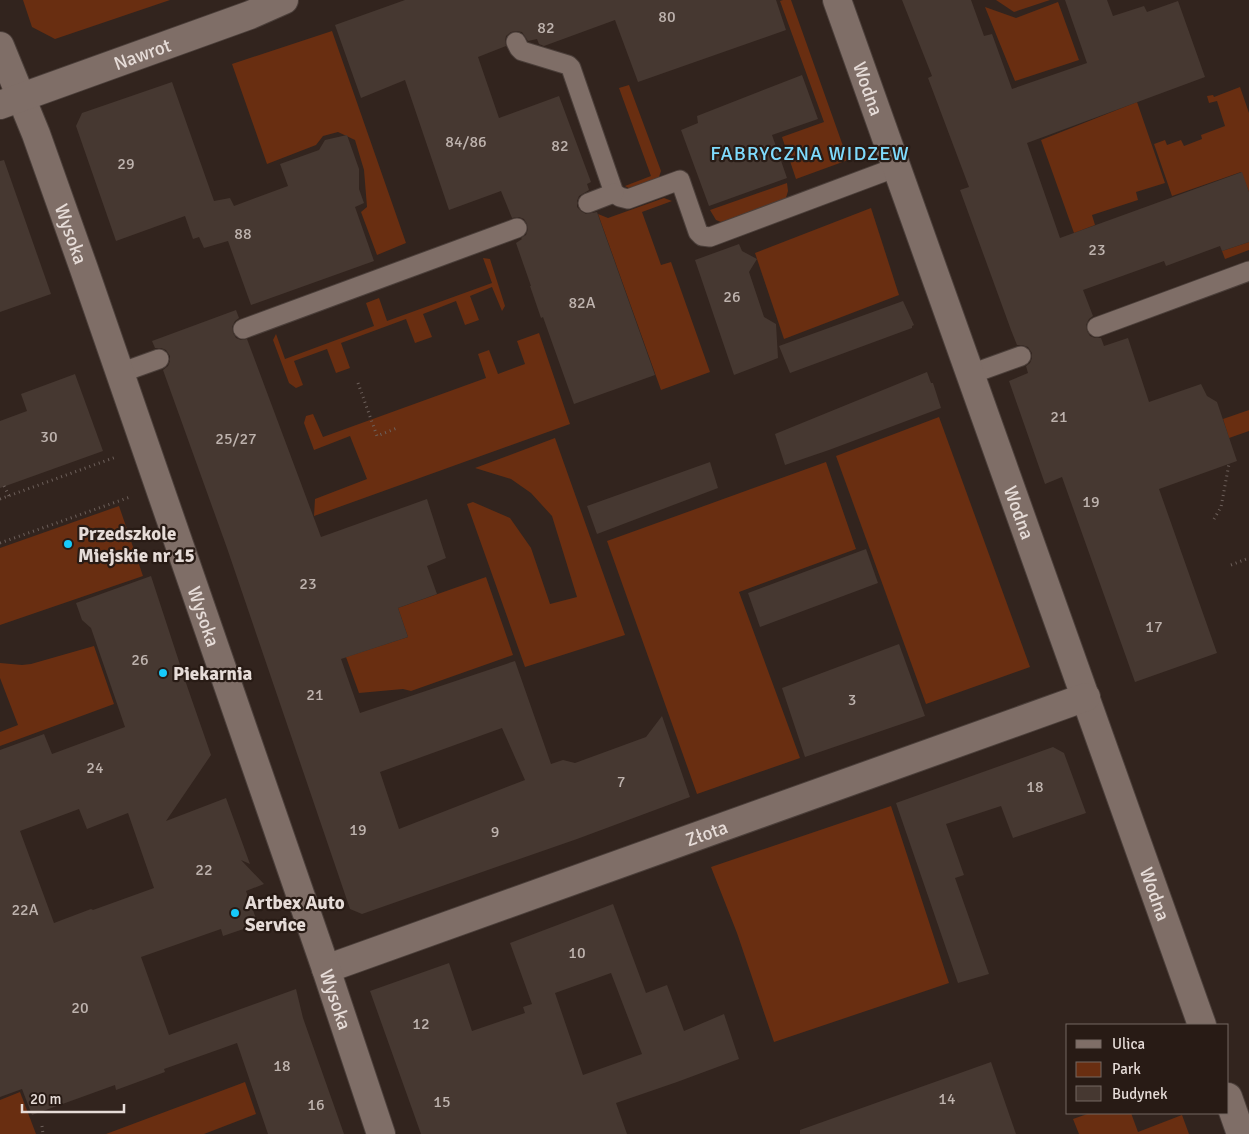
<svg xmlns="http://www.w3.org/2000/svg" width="1249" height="1134" font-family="Signika,sans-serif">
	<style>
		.green { fill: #692e11 }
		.building { fill: #463831; fill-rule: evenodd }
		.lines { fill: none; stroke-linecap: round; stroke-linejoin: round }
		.service-casing { stroke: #4b3f3a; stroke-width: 21 }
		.minor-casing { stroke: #4b3f3a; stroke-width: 30 }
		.tertiary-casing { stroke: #4b3f3a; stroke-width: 30 }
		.path { stroke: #6d605b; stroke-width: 3; stroke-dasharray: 1 4; stroke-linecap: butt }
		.service { stroke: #7f6e67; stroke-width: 19 }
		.minor { stroke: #7f6e67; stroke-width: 28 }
		.tertiary { stroke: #7f6e67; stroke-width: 28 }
		.poi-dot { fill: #16cafb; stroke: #281b15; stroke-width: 2 }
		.labels { text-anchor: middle; stroke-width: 4.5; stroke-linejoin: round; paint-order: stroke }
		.number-label { font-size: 16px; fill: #beb3ae }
		.street-label { font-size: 19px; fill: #e6dcd8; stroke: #281b15 }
		.poi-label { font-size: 19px; font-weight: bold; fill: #e6dcd8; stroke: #281b15; text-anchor: start }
		.neighbourhood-label { font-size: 20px; letter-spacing: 1px; fill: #7fdbfd; stroke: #281b15 }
	</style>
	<rect width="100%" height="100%" fill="#32241e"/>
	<g class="green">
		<path d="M23 0H170L55 39 32 27Z"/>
		<path d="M783 0H791L848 160 796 179 782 137 824 122 780 1Z"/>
		<path d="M996 0H1050L1014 12Z"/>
		<path d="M1058 2 1079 60 1015 81 985 7 1016 18Z"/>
		<path d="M332 31 406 243 377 255 361 212 367 207 364 170 355 140 338 132 323 136 316 145 267 164 232 64Z"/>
		<path d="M629 85 661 171 658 180 632 190 625 186 651 176 619 88Z"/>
		<path d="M1240 87 1249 113V192L1241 172 1172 196 1154 144 1165 140 1167 145 1181 140 1184 146 1202 139 1201 135 1225 126 1217 101 1209 103 1207 96 1213 95 1214 97Z"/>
		<path d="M1137 102 1165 183 1136 192 1138 200 1092 215 1095 225 1074 233 1041 140Z"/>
		<path d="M787 183 788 191 785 201 721 222 716 220 710 210Z"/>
		<path d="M664 198 672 201 642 212 661 265 671 262 710 372 661 390 598 214 608 218Z"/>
		<path d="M871 208 899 295 784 339 755 253Z"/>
		<path d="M1249 242V250L1225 259 1222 251Z"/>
		<path d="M483 258 490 259 505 306 502 311 492 287 470 296 479 320 465 325 456 301 423 314 432 337 415 343 406 319 341 343 350 368 336 373 327 349 294 361 303 385 296 388 289 383 273 340 276 334 285 359 374 326 366 303 379 298 387 321 492 283Z"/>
		<path d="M539 333 570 424 314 516 315 499 367 479 350 436 314 450 304 423 306 416 313 414 323 437 486 378 478 354 489 350 498 374 525 364 517 341Z"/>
		<path d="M1249 410V431L1229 438 1223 419Z"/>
		<path d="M939 417 1030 667 926 704 836 456Z"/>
		<path d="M555 438 625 635 525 667 467 504 473 502 510 518 531 548 550 604 577 597 552 516 531 493 511 479 475 468Z"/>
		<path d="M826 462 856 549 739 592 800 758 697 794 607 541Z"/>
		<path d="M119 506 143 576 0 625V548Z"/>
		<path d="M486 577 513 655 411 691 403 689 359 693 346 657 408 637 398 608Z"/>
		<path d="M94 646 114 704 0 746V732L18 725 0 678V663L22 665 31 664Z"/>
		<path d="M891 806 949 983 774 1042 737 933 711 867Z"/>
		<path d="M245 1082 256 1114 204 1134H106Z"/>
		<path d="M20 1092 36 1134H0V1100Z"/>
		<path d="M1090 1113H1131L1138 1132 1182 1115 1189 1134H1079L1073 1119Z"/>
	</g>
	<g class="building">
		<path d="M405 0H776L786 30 638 82 615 20 544 46 539 44 537 39 528 41 522 32 516 31 511 32 506 36 505 41 506 46 478 57 499 118 559 96 591 182 587 184 589 190 579 196 577 201V207L581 211 586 214 597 212 655 375 574 404 543 317 541 318 530 286H531L516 243 522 239 521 238 526 235 528 229 527 224 524 219 519 217 512 218 501 191 449 210 405 80 361 98 335 25Z"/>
		<path d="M902 0H971L984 36 992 34 1012 89 1087 63 1065 0H1107L1113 16 1144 6 1147 12 1178 1 1205 77 1027 143 1060 238 1242 172 1249 192V242L1222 251 1220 246 1166 266 1164 261 1083 290 1093 316 1089 319 1086 325 1087 331 1090 336 1095 338H1101L1104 346 1128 338 1149 402 1201 384 1207 396 1217 402 1237 461 1159 489 1217 653 1135 682 1062 477 1045 484 1009 381 1028 373 1026 366 1030 363 1032 358V353L1028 347 1022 345H1017L1011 330 960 190 969 187 928 78 932 76Z"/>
		<path d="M802 75 818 119 772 135 787 178 709 206 681 130 698 123 697 116Z"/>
		<path d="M172 82 214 201 230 198 234 206 288 186 280 164 319 150 325 140 347 135 359 169V189L364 203 355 207 374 261 251 305 228 241 204 248 199 237 193 239 185 216 116 241 76 126 82 113Z"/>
		<path d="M4 160 51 294 0 312V161Z"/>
		<path d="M739 244 742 251 757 259 749 272 764 317 776 324 778 358 734 375 695 260Z"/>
		<path d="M903 301 914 325 912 326V328L790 373 779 346Z"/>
		<path d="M236 310 239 318 235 321 232 327 233 333 236 338 241 340 247 339 321 537 427 499 446 558 427 566 437 594 398 608 408 637 341 659 360 713 515 661 551 764 563 760 575 763 646 737 662 716 690 797 577 839 362 914 350 909 227 548 163 370 168 366 170 361V356L166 350 161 348H155L152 341ZM502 728 525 780 399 829 380 772Z"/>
		<path d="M927 372 931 383H933L941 408 829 450 785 465 775 434Z"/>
		<path d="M75 374 103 451 0 488V421L27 411 21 394Z"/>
		<path d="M710 462 718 488 597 534 587 506Z"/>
		<path d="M866 549 878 583 760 627 748 593Z"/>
		<path d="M151 576 186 683 211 755 166 821 226 798 250 864 241 860 264 884 246 891 258 924 223 936 221 929 141 957 169 1035 296 989 303 1018 344 1134H268L237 1043 164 1069 165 1072 116 1090 115 1085 32 1115 22 1089 0 1097V750L44 734 52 754 125 727 91 628 82 620 76 603ZM79 809 87 829 128 813 154 888 93 910 91 909 54 923 20 831Z"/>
		<path d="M899 644 925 716 805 757 782 688Z"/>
		<path d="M1053 747 1064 753 1086 813 1013 838 1001 806 946 824 964 875 955 878 989 974 958 983 896 803Z"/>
		<path d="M613 904 646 993 667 985 684 1031 724 1014 739 1059 677 1082 616 1103 627 1134H421L370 991 449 963 472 1031 525 1013 523 1007 532 1004 510 943ZM611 973 642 1054 583 1075 555 993Z"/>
		<path d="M991 1062 1016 1134H800V1130Z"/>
	</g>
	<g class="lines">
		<defs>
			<g id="service">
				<path d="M516 42 519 48 522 51 568 65 571 68 614 193 620 197 628 199 680 180 698 232 702 236 710 237 897 167"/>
				<path d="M588 203 614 193"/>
				<path d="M1097 327 1249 271"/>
				<path d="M243 329 517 228"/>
				<path d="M120 373 159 359"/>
				<path d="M971 374 1021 356"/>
			</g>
			<g id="minor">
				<path id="s1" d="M837 0 1202 1025"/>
				<path id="s2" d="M326 969 1086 697"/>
				<path d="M1228 1097 1241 1134"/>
			</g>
			<g id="tertiary">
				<path id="s3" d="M0 46 36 134 84 269 326 969 381 1134"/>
				<path id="s4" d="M0 105 250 15 284 0"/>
			</g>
		</defs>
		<use href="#service" class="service-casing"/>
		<use href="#minor" class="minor-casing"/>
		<use href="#tertiary" class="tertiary-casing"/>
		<g class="path">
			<path d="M358 383 377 436 397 428"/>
			<path d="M4 486 9 496"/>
			<path d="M0 499 116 457"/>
			<path d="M1214 519 1221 507 1229 464"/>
			<path d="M0 543 130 497"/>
			<path d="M1231 565 1249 558"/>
			<path d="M42 1126 43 1134"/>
		</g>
		<use href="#service" class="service"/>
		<use href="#minor" class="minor"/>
		<use href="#tertiary" class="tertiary"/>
	</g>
	<g class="poi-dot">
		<circle cx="68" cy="544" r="5"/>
		<circle cx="163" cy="673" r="5"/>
		<circle cx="235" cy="913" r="5"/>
	</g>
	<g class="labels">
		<g class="number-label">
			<text x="667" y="22">80</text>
			<text x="546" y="33">82</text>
			<text x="466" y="147">84/86</text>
			<text x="560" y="151">82</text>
			<text x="126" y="169">29</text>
			<text x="243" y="239">88</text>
			<text x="1097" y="255">23</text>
			<text x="732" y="302">26</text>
			<text x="582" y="308">82A</text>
			<text x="1059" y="422">21</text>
			<text x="49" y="442">30</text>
			<text x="236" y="444">25/27</text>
			<text x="1091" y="507">19</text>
			<text x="308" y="589">23</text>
			<text x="1154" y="632">17</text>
			<text x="140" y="665">26</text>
			<text x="315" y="700">21</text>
			<text x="852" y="705">3</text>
			<text x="95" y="773">24</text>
			<text x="621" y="787">7</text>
			<text x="1035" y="792">18</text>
			<text x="358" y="835">19</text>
			<text x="495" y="837">9</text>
			<text x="204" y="875">22</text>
			<text x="25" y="915">22A</text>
			<text x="577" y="958">10</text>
			<text x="80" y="1013">20</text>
			<text x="421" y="1029">12</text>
			<text x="282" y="1071">18</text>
			<text x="947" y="1104">14</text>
			<text x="442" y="1107">15</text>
			<text x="316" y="1110">16</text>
		</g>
		<g class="street-label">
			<text dy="7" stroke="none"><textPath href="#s4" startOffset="151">Nawrot</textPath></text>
			<text dy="7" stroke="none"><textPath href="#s1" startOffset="94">Wodna</textPath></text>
			<text dy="7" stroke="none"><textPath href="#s3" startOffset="201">Wysoka</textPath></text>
			<text dy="7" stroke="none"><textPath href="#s1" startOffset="544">Wodna</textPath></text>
			<text dy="7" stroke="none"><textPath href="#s3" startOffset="606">Wysoka</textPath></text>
			<text dy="7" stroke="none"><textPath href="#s2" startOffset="404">Złota</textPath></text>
			<text dy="7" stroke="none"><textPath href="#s1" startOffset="949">Wodna</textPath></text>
			<text dy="7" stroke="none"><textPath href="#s3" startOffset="1011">Wysoka</textPath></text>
		</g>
		<g class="poi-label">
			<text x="78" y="540">Przedszkole<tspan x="78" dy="22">Miejskie nr 15</tspan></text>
			<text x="173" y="680">Piekarnia</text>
			<text x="245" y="909">Artbex Auto<tspan x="245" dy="22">Service</tspan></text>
		</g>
		<g class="neighbourhood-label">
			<text x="810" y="160">FABRYCZNA WIDZEW</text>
		</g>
	</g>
	<rect x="1066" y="1024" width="162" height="90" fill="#281b15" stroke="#746863"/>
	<rect x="1076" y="1040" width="25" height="8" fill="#7f6e67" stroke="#746863"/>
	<text x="1112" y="1049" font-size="15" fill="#e6dcd8">Ulica</text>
	<rect x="1076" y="1062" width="25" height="15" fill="#692e11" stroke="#746863"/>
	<text x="1112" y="1074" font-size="15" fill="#e6dcd8">Park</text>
	<rect x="1076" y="1086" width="25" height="15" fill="#463831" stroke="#746863"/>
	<text x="1112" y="1099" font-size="15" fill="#e6dcd8">Budynek</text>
	<path d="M22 1104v8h102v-8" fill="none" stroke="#e6dcd8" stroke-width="2.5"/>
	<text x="30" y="1104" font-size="15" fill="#e6dcd8" stroke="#281b15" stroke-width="4" paint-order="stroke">20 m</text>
</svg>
